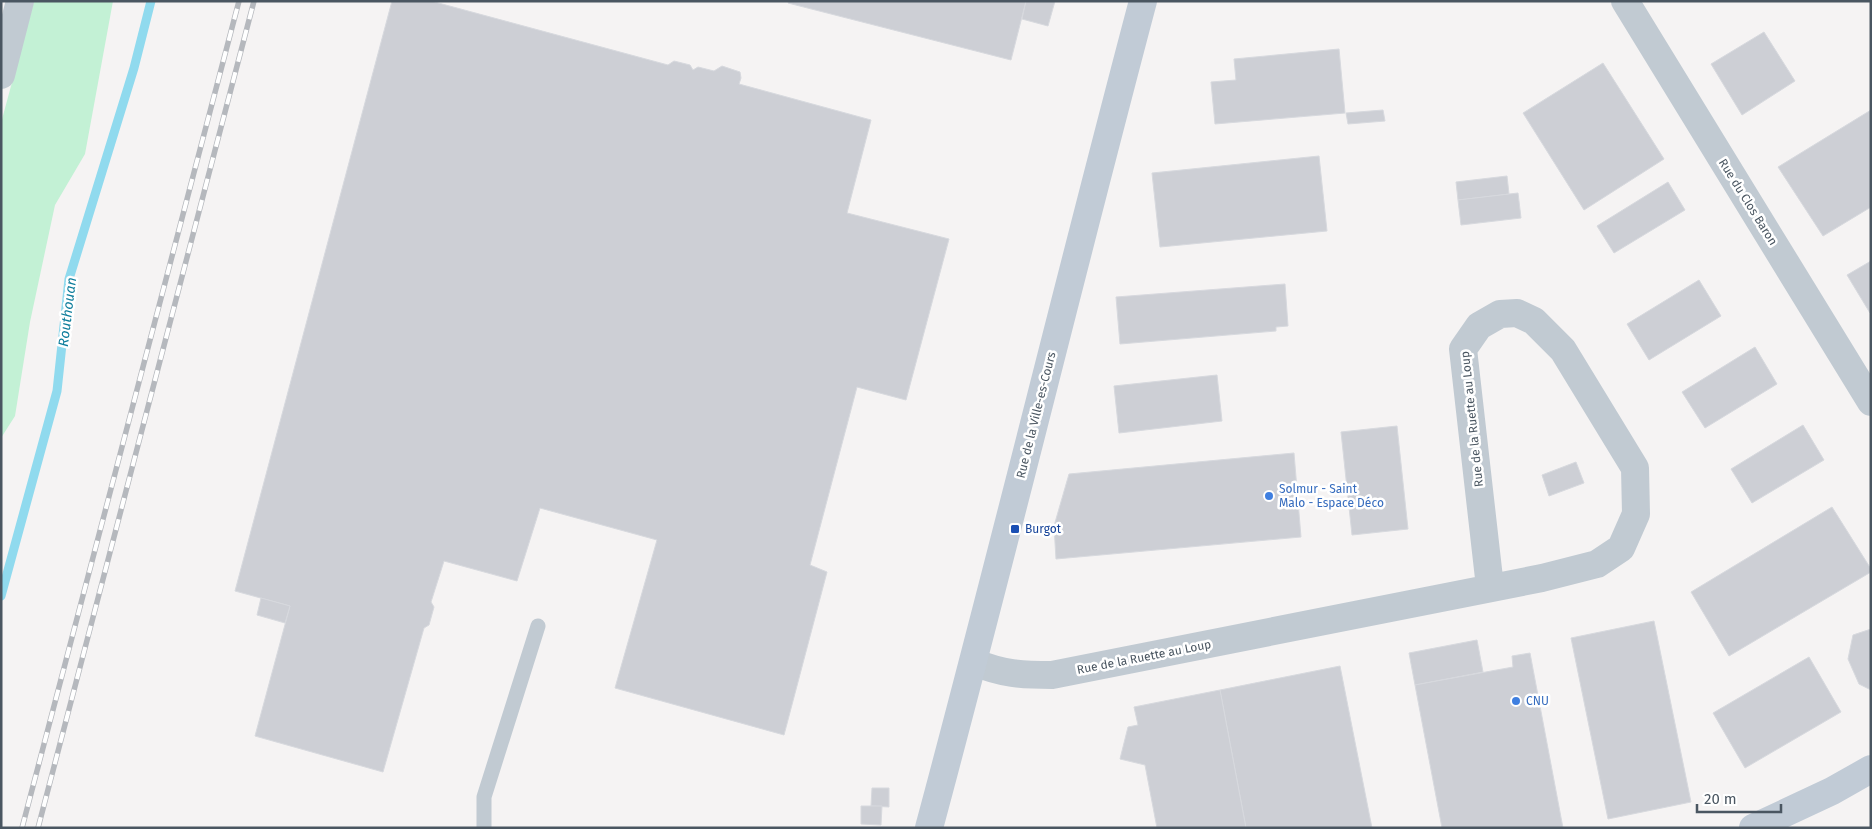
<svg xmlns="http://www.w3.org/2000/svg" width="1872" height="829" font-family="'Fira Sans',sans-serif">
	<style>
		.green { fill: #c3f1d5 }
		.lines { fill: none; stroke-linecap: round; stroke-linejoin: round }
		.stream { stroke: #90daee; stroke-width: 9 }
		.building { fill: #cdcfd5; stroke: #d7d9de }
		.lane { stroke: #c1cad2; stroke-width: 15 }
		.street { stroke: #c1cad2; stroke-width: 28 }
		.secondary { stroke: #c1cbd6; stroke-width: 28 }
		.rail-casing { stroke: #b5b8bd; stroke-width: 5.5 }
		.rail { stroke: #fff; stroke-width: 4; stroke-dasharray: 11; stroke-linecap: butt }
		.shop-dot { fill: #3f7fe0; stroke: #fff; stroke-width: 2 }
		.transit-dot { fill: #1a4fb4; stroke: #fff; stroke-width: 2 }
		.labels { text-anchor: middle; stroke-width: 5; stroke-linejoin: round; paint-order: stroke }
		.street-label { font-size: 12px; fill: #4a5661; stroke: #fff }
		.shop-label { font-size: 12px; fill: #366cbe; stroke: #fff; text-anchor: start }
		.transit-label { font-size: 12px; fill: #164399; stroke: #fff; text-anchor: start }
		.water-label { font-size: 14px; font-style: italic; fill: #0c7c9b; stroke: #fff }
	</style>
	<rect width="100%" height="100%" fill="#f5f3f3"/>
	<path class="green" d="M34 1H113L85 154 55 205 30 322 15 416 1 438V123Z"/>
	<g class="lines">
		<path class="stream" d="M1 596 57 391 69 279 134 68 151 1"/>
	</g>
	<g class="building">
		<path d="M392 1H431L668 65 674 61 690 65 693 70 698 67 714 71 722 66 740 72 741 78 739 84 871 120 847 213 949 239 906 400 857 387 810 565 827 572 784 735 615 688 657 540 540 508 517 581 444 561 431 602 434 607 429 625 424 628 383 772 255 736 290 606 235 591Z"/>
		<path d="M789 1H1026L1011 60 788 3Z"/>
		<path d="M1026 1H1055L1048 26 1022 19Z"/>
		<path d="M1764 32 1795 81 1742 115 1711 64Z"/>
		<path d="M1339 49 1345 113 1215 124 1211 82 1236 80 1234 59Z"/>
		<path d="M1603 63 1664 159 1584 210 1523 113Z"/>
		<path d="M1383 110 1385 121 1348 124 1346 113Z"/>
		<path d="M1871 110V207L1823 236 1778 167Z"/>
		<path d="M1319 156 1327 231 1160 247 1152 173Z"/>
		<path d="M1507 176 1509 194 1458 200 1456 182Z"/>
		<path d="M1668 182 1685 210 1614 253 1597 226Z"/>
		<path d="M1518 193 1521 218 1461 225 1458 200Z"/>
		<path d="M1871 261V313H1870L1847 275Z"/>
		<path d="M1699 280 1721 316 1649 360 1627 324Z"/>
		<path d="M1285 284 1288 326 1276 327V331L1120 344 1116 297Z"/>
		<path d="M1755 347 1777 384 1705 428 1682 392Z"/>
		<path d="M1217 375 1222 421 1119 433 1114 386Z"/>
		<path d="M1803 425 1824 460 1752 503 1731 469Z"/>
		<path d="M1397 426 1408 529 1352 535 1341 432Z"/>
		<path d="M1294 453 1301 537 1056 559 1054 526 1069 474Z"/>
		<path d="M1576 462 1584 483 1549 496 1542 475Z"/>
		<path d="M1832 507 1871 569V572L1729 656 1691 592Z"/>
		<path d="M261 598 290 606 285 623 257 615Z"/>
		<path d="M1654 621 1691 802 1608 819 1571 638Z"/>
		<path d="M1871 629V690L1859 684 1848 659 1853 635Z"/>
		<path d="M1477 640 1483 672 1415 685 1409 653Z"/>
		<path d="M1530 653 1563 828H1442L1415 685 1513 667 1512 656Z"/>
		<path d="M1809 657 1841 712 1745 768 1713 713Z"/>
		<path d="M1340 666 1372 828H1246L1220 690Z"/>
		<path d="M1220 690 1246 828H1157L1145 765 1120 759 1128 727 1138 725 1134 707Z"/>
		<path d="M872 788H889V807L871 806Z"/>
		<path d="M861 806H882L881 825 861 824Z"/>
	</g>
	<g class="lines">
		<path class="lane" d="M484 828V797L538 626"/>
		<g class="street">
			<path d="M1625 1 1871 402"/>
			<path d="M1 75 20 1"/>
			<path d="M974 662C1002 674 1022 675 1052 675L1542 578 1597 564 1621 548 1636 514 1635 468 1563 350 1534 321 1517 313 1500 314 1479 326 1463 349 1490 587"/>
		</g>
		<g class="secondary">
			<path d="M929 828C1003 553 1070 276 1143 1"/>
			<path d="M1753 828 1832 791 1871 769"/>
		</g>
		<defs>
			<g id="rail">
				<path d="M22 828 239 1"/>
				<path d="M38 828 254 1"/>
			</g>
		</defs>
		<use href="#rail" class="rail-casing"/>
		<use href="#rail" class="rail"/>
	</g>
	<g class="shop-dot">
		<circle cx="1269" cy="496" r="5"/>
		<circle cx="1516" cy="701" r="5"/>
	</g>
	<rect class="transit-dot" x="1010" y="524" width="10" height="10" rx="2.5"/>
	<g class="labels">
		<g class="street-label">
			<text transform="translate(1748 202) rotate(58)" y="4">Rue du Clos Baron</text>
			<text transform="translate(1036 415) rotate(-76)" y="4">Rue de la Ville-es-Cours</text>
			<text transform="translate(1472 419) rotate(-96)" y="4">Rue de la Ruette au Loup</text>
			<text transform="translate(1144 657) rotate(-11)" y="4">Rue de la Ruette au Loup</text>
		</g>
		<g class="shop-label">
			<text x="1279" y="493">Solmur - Saint<tspan x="1279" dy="14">Malo - Espace Déco</tspan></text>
			<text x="1526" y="705">CNU</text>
		</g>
		<g class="transit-label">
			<text x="1025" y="533">Burgot</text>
		</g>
		<g class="water-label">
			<text transform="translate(67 312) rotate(-83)" y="5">Routhouan</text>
		</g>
	</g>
	<rect width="1872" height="829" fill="none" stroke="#4a5661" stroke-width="5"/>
	<path d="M1697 804v8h84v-8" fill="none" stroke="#4a5661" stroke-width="2.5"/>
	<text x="1704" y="804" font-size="15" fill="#4a5661" stroke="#ffffff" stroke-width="4" paint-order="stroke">20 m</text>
</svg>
